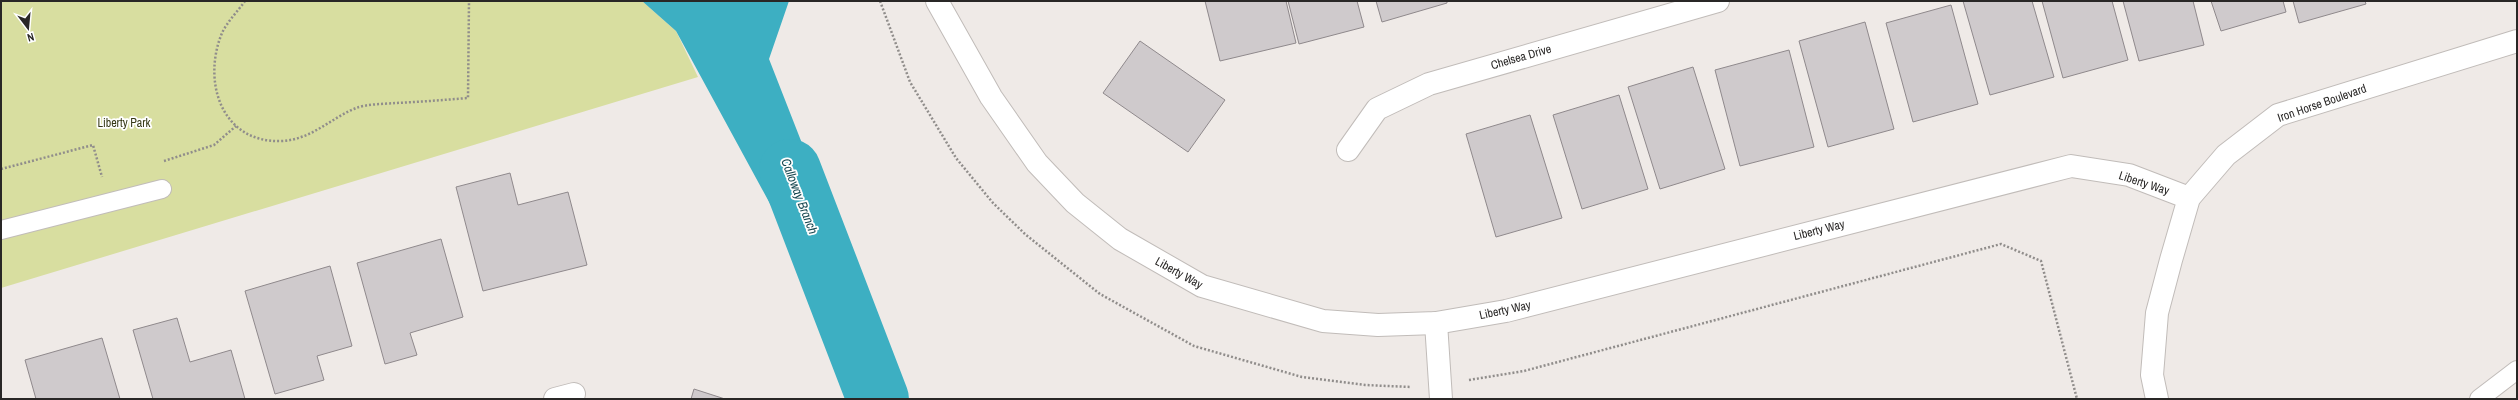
<svg xmlns="http://www.w3.org/2000/svg" width="2518" height="400" font-family="'Archivo Narrow',sans-serif">
	<style>
		.green { fill: #d8dea0 }
		.water { fill: #3dafc2 }
		.lines { fill: none; stroke-linecap: round; stroke-linejoin: round }
		.river { stroke: #3dafc2; stroke-width: 62 }
		.building { fill: #cfcacc; stroke: #8f898c }
		.lane-casing { stroke: #c1bcb9; stroke-width: 20 }
		.street-casing { stroke: #c1bcb9; stroke-width: 24 }
		.secondary-casing { stroke: #c1bcb9; stroke-width: 24 }
		.path { stroke: #908d8b; stroke-width: 2.5; stroke-dasharray: 2 2; stroke-linecap: butt }
		.lane { stroke: #fff; stroke-width: 18 }
		.street { stroke: #fff; stroke-width: 22 }
		.secondary { stroke: #fff; stroke-width: 22 }
		.labels { text-anchor: middle; stroke-width: 3.5; stroke-linejoin: round; paint-order: stroke }
		.street-label { font-size: 12px; fill: #292726; stroke: #fff }
		.park-label { font-size: 12px; fill: #353815; stroke: #fff }
		.water-label { font-size: 13px; font-style: italic; fill: #184952; stroke: #fff }
	</style>
	<rect width="100%" height="100%" fill="#efeae7"/>
	<path class="green" d="M1 1H642L676 31 698 77 1 288Z"/>
	<path class="water" d="M642 1H789L769 59 841 243 799 257 676 31Z"/>
	<g class="lines">
		<path class="river" d="M790 170 878 399"/>
	</g>
	<g class="building">
		<path d="M1205 1H1286L1296 43 1220 61Z"/>
		<path d="M1288 1H1357L1364 27 1299 44Z"/>
		<path d="M1376 1H1447V3L1382 22Z"/>
		<path d="M1963 1H2032L2054 77 1990 95Z"/>
		<path d="M2042 1H2112L2128 60 2063 78Z"/>
		<path d="M2123 1H2193L2204 45 2139 61Z"/>
		<path d="M2211 1H2283L2286 12 2221 31Z"/>
		<path d="M2293 1H2365L2366 4 2299 23Z"/>
		<path d="M1951 5 1978 104 1913 122 1886 23Z"/>
		<path d="M1865 22 1894 129 1828 147 1799 41Z"/>
		<path d="M1140 41 1225 100 1188 152 1103 93Z"/>
		<path d="M1789 50 1814 147 1740 166 1715 70Z"/>
		<path d="M1693 67 1725 169 1660 189 1628 87Z"/>
		<path d="M1619 95 1648 189 1582 209 1553 115Z"/>
		<path d="M1530 115 1562 218 1496 237 1466 134Z"/>
		<path d="M510 173 518 205 568 192 587 265 483 291 456 187Z"/>
		<path d="M441 239 463 317 410 333 417 355 385 364 357 263Z"/>
		<path d="M330 266 352 346 317 356 324 380 275 394 245 291Z"/>
		<path d="M177 318 190 362 231 350 245 399H153L133 330Z"/>
		<path d="M102 338 120 399H36L25 360Z"/>
		<path d="M694 389 725 399H691Z"/>
	</g>
	<g class="lines">
		<defs>
			<g id="lane">
				<path d="M1 230 162 189"/>
				<path d="M2479 399 2517 370"/>
			</g>
			<g id="street">
				<path d="M1348 150 1377 109 1429 84 1718 1"/>
				<path d="M1436 323 1441 399"/>
				<path d="M555 399 574 394"/>
			</g>
			<g id="secondary">
				<path d="M937 1 991 97 1037 163 1075 203 1120 239 1202 286 1323 321 1378 325 1436 323 1506 311 2071 166 2129 175 2189 198"/>
				<path d="M2157 399 2152 375 2157 313 2171 260 2189 198 2226 155 2278 115 2517 41"/>
			</g>
		</defs>
		<use href="#lane" class="lane-casing"/>
		<use href="#street" class="street-casing"/>
		<use href="#secondary" class="secondary-casing"/>
		<g class="path">
			<path d="M245 1C238 11 227 22 222 33 202 81 221 143 281 141 311 140 331 118 356 108 367 104 383 104 395 103 419 102 443 100 468 98L469 1"/>
			<path d="M880 1 910 82 956 158 993 203 1026 235 1100 294 1194 346 1302 377 1365 385 1411 387"/>
			<path d="M164 161 214 145 236 126"/>
			<path d="M1 169 93 145 102 177"/>
			<path d="M1469 380 1524 371 2001 244 2041 261 2077 399"/>
		</g>
		<use href="#lane" class="lane"/>
		<use href="#street" class="street"/>
		<use href="#secondary" class="secondary"/>
	</g>
	<g class="labels">
		<g class="street-label">
			<text transform="translate(1521 57) rotate(-16)" y="4">Chelsea Drive</text>
			<text transform="translate(2322 103) rotate(-19)" y="4">Iron Horse Boulevard</text>
			<text transform="translate(2144 183) rotate(18)" y="4">Liberty Way</text>
			<text transform="translate(1819 230) rotate(-14)" y="4">Liberty Way</text>
			<text transform="translate(1179 273) rotate(29)" y="4">Liberty Way</text>
			<text transform="translate(1505 310) rotate(-12)" y="4">Liberty Way</text>
		</g>
		<g class="park-label">
			<text x="124" y="127">Liberty Park</text>
		</g>
		<g class="water-label">
			<text transform="translate(800 196) rotate(69)" y="5">Calloway Branch</text>
		</g>
	</g>
	<rect width="2518" height="400" fill="none" stroke="#292726" stroke-width="4"/>
	<g transform="translate(28 28) rotate(164)" stroke="#ffffff" stroke-width="3" paint-order="stroke">
	<path d="M0-3L7 15L0 10L-7 15Z" fill="#292726"/>
	<text y="-6" font-size="11" font-weight="bold" text-anchor="middle" fill="#292726">N</text>
	</g>
</svg>
